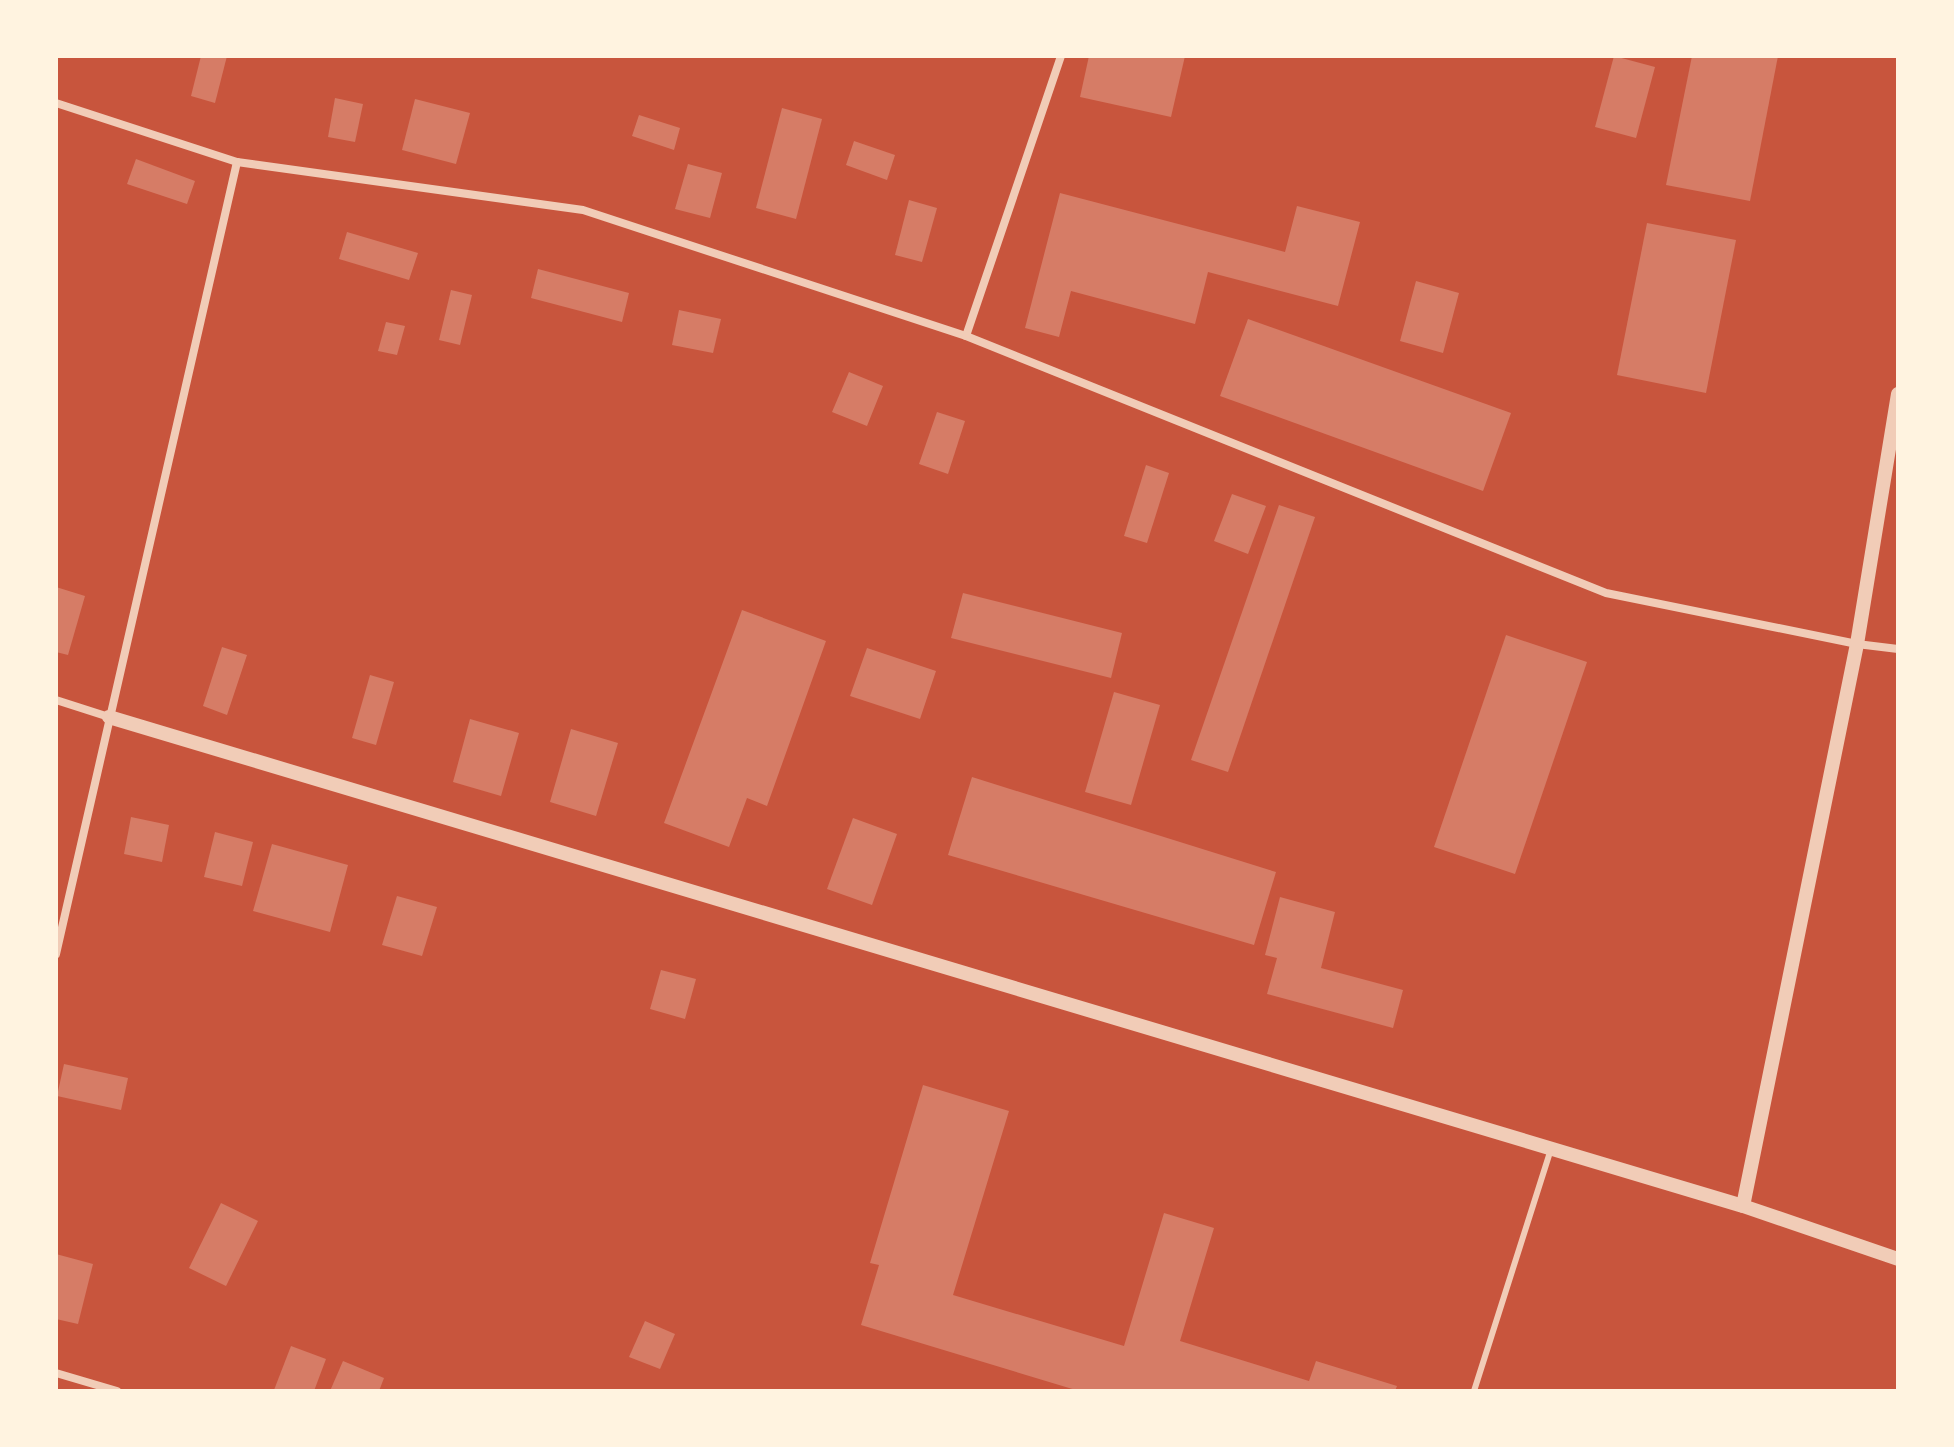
<svg xmlns="http://www.w3.org/2000/svg" width="1954" height="1447" font-family="'Roboto Condensed',sans-serif">
	<style>
		.building { fill: #d67c66 }
		.lines { fill: none; stroke-linecap: round; stroke-linejoin: round }
		.service { stroke: #f1ccb7; stroke-width: 6 }
		.minor { stroke: #f1ccb7; stroke-width: 8 }
		.tertiary { stroke: #f1ccb7; stroke-width: 14 }
	</style>
	<rect width="100%" height="100%" fill="#c8553d"/>
	<g class="building">
		<path d="M201 56H227L215 103 191 96Z"/>
		<path d="M1089 56H1185L1171 117 1080 97Z"/>
		<path d="M1614 56 1655 67 1636 138 1595 127Z"/>
		<path d="M1692 56H1778L1750 201 1666 185Z"/>
		<path d="M335 98 363 104 355 142 328 137Z"/>
		<path d="M415 99 470 113 456 164 402 150Z"/>
		<path d="M782 108 822 119 796 219 756 208Z"/>
		<path d="M639 115 680 128 674 150 632 136Z"/>
		<path d="M854 141 895 155 887 180 846 165Z"/>
		<path d="M136 159 195 181 187 204 127 184Z"/>
		<path d="M688 164 722 173 710 218 675 209Z"/>
		<path d="M1060 193 1285 252 1297 206 1360 222 1338 306 1208 272 1195 324 1071 291 1059 337 1025 328Z"/>
		<path d="M909 200 937 208 922 262 895 255Z"/>
		<path d="M1647 223 1736 240 1706 393 1617 375Z"/>
		<path d="M347 232 418 253 409 280 339 259Z"/>
		<path d="M538 269 629 293 622 322 531 298Z"/>
		<path d="M1416 281 1459 293 1443 353 1400 341Z"/>
		<path d="M451 290 472 295 460 345 439 340Z"/>
		<path d="M679 310 721 319 713 353 672 345Z"/>
		<path d="M1248 319 1511 413 1483 491 1220 396Z"/>
		<path d="M386 322 405 326 397 355 378 351Z"/>
		<path d="M849 372 883 386 867 426 832 412Z"/>
		<path d="M937 412 965 421 948 474 919 464Z"/>
		<path d="M1146 465 1169 473 1147 543 1124 536Z"/>
		<path d="M1232 494 1266 506 1248 554 1214 541Z"/>
		<path d="M1279 505 1315 517 1228 772 1191 760Z"/>
		<path d="M56 587 85 596 68 655 56 652Z"/>
		<path d="M963 593 1122 633 1111 678 951 638Z"/>
		<path d="M742 610 826 641 767 806 747 798 729 847 664 823Z"/>
		<path d="M1506 635 1587 662 1515 874 1434 847Z"/>
		<path d="M222 647 247 655 227 715 203 706Z"/>
		<path d="M867 648 936 671 920 719 850 696Z"/>
		<path d="M370 675 394 682 376 745 352 738Z"/>
		<path d="M1114 692 1160 705 1131 805 1085 792Z"/>
		<path d="M470 719 519 733 501 796 453 782Z"/>
		<path d="M571 729 618 743 596 816 550 802Z"/>
		<path d="M972 777 1276 872 1254 945 948 855Z"/>
		<path d="M131 817 169 825 162 862 124 854Z"/>
		<path d="M853 818 897 834 872 905 827 889Z"/>
		<path d="M215 832 253 842 242 886 204 877Z"/>
		<path d="M272 844 348 865 330 932 253 911Z"/>
		<path d="M397 896 437 907 422 956 382 945Z"/>
		<path d="M1280 897 1335 912 1321 968 1403 990 1393 1028 1267 994 1277 958 1265 955Z"/>
		<path d="M661 970 696 979 685 1019 650 1009Z"/>
		<path d="M64 1064 128 1078 121 1110 57 1096Z"/>
		<path d="M923 1085 1009 1111 953 1295 1124 1346 1164 1213 1214 1228 1180 1341 1309 1381 1316 1361 1397 1386 1395 1391H1079L861 1325 879 1265 870 1263Z"/>
		<path d="M221 1203 258 1221 226 1286 189 1268Z"/>
		<path d="M56 1254 93 1264 78 1324 56 1319Z"/>
		<path d="M645 1321 675 1334 660 1369 629 1357Z"/>
		<path d="M291 1346 326 1359 314 1391 274 1390Z"/>
		<path d="M343 1361 384 1378 379 1391H330Z"/>
	</g>
	<g class="lines">
		<path class="service" d="M1474 1391 1551 1149"/>
		<g class="minor">
			<path d="M56 103 237 162 583 210 966 336 1606 593 1857 644 1898 649"/>
			<path d="M966 336 1061 56"/>
			<path d="M56 700 109 717"/>
			<path d="M56 954 237 162"/>
			<path d="M56 1373 117 1391"/>
		</g>
		<g class="tertiary">
			<path d="M109 717 1743 1206 1898 1259"/>
			<path d="M1743 1206 1857 644 1898 394"/>
		</g>
	</g>
	<rect width="1954" height="1447" fill="none" stroke="#fff3e0" stroke-width="116"/>
</svg>
